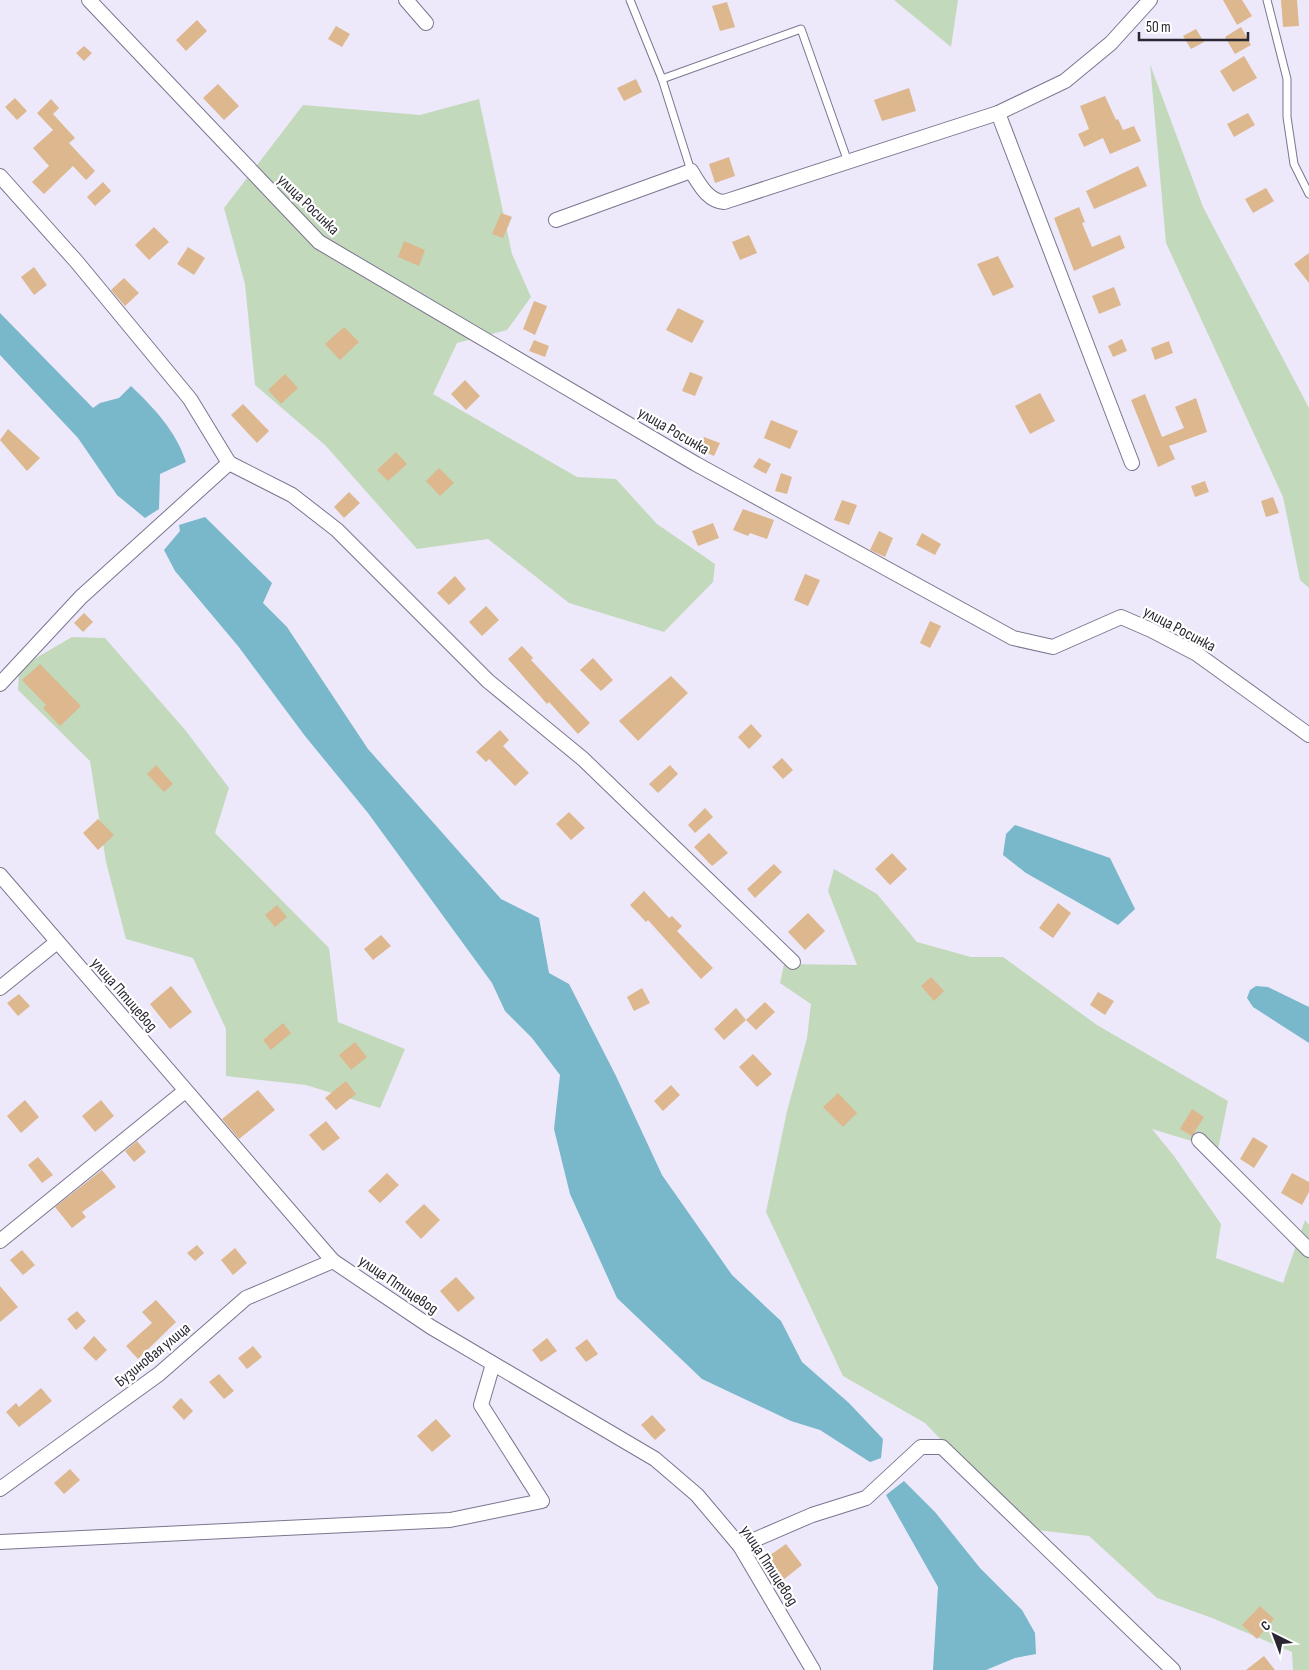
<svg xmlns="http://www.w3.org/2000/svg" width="1309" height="1670" font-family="'Sofia Sans Condensed',sans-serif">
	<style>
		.green { fill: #c3d9bc }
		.water { fill: #79b7cb }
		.building { fill: #ddb78e }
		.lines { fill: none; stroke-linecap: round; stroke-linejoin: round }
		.lane-casing { stroke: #7b758f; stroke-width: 9 }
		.street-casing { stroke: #7b758f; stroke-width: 16 }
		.lane { stroke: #fff; stroke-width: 7 }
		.street { stroke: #fff; stroke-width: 14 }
		.labels { text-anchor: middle; stroke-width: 4.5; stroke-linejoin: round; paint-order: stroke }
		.street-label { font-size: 16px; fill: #2a2732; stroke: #fff }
	</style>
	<rect width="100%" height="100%" fill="#ede9fb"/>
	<g class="green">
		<path d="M894 0H958L951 47Z"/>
		<path d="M1150 64 1203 207 1309 408V588L1300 580 1283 497 1166 243Z"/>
		<path d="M479 99 512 254 531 297 507 330 457 343 433 394 577 477 616 479 657 524 715 564 713 582 664 632 569 603 488 539 417 549 325 445 255 385 245 284 224 208 303 105 420 115Z"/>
		<path d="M72 637 105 638 186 731 229 788 215 833 329 948 338 1022 405 1049 380 1108 306 1085 226 1076V1029L193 958 126 939 106 862 90 761 18 690 19 673 36 658Z"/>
		<path d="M834 869 877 894 917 942 971 957H1003L1097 1025 1228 1101 1218 1149 1152 1129 1174 1156 1221 1224 1216 1258 1283 1283 1305 1220 1309 1225V1670H1293L1292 1652 1212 1618 1157 1598 1089 1536 1027 1529 925 1423 843 1376 766 1212 787 1111 807 1038 811 1004 780 983 784 964 857 965 828 891Z"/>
	</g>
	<g class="water">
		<path d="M0 313 93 408 100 403 119 398 131 386C154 408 176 431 186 462L160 474 159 509 145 518 117 495 78 438 0 355Z"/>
		<path d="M205 517 272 583 263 603 287 627 368 749 501 899 539 918 549 973 569 984 616 1076 662 1175 732 1275 781 1321 802 1362 849 1403 883 1439 881 1458 870 1462 820 1430 791 1421 702 1379 617 1298 570 1194 554 1129 560 1075 532 1038 505 1011 492 983 368 813 305 736 238 646 175 571 164 550 180 531 179 525Z"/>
		<path d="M1015 825 1110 858 1135 909 1118 925 1026 873 1003 855 1006 834Z"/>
		<path d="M1256 986 1268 987 1309 1007V1043L1253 1007 1247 998 1250 990Z"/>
		<path d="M904 1481 935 1512 980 1568 1022 1610 1035 1633 1036 1654 1015 1658 986 1670H933L938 1587 886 1495Z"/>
	</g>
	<g class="building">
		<path d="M1223 0H1242L1252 16 1237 25Z"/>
		<path d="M1281 0H1297L1299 26 1283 27Z"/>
		<path d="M727 2 735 27 720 31 712 6Z"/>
		<path d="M197 20 207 31 186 51 176 40Z"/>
		<path d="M336 26 350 34 342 47 328 39Z"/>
		<path d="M1241 27 1251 45 1235 54 1225 37Z"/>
		<path d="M1196 29 1204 42 1191 49 1183 36Z"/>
		<path d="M84 46 92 53 84 61 76 53Z"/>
		<path d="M1244 56 1257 78 1233 92 1220 71Z"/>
		<path d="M636 79 642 92 624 101 617 88Z"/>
		<path d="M218 84 239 106 224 120 203 98Z"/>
		<path d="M909 88 916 111 882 121 874 100Z"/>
		<path d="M1105 96 1116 120 1118 119 1123 130 1134 126 1141 141 1110 154 1103 138 1084 147 1078 134 1089 129 1080 106Z"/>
		<path d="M15 98 27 111 17 120 5 107Z"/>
		<path d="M51 99 59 108 53 114 75 138 69 143 95 171 86 180 73 166 44 194 32 182 49 166 33 148 53 130 37 113Z"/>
		<path d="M1248 113 1255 125 1234 137 1227 124Z"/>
		<path d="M729 157 735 176 715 183 709 164Z"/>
		<path d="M1138 166 1147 186 1094 209 1086 191Z"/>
		<path d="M103 182 111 191 95 206 87 197Z"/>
		<path d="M1266 188 1274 201 1253 213 1245 199Z"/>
		<path d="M1079 207 1085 222 1082 223 1092 247 1120 235 1125 248 1074 271 1054 218Z"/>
		<path d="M501 213 512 217 503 238 492 234Z"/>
		<path d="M154 227 169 242 149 260 135 245Z"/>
		<path d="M749 235 757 253 740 260 732 242Z"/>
		<path d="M404 241 425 250 419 266 398 257Z"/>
		<path d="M188 247 205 258 194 275 177 264Z"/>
		<path d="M1309 253V283L1294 264Z"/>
		<path d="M998 256 1014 287 993 296 977 264Z"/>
		<path d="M34 267 47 285 34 295 21 277Z"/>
		<path d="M124 278 139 293 125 306 111 290Z"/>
		<path d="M1114 287 1121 305 1099 314 1092 296Z"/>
		<path d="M534 301 547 306 535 335 523 329Z"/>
		<path d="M678 308 704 321 692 343 666 330Z"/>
		<path d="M344 327 359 342 340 360 325 344Z"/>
		<path d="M1122 339 1127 351 1113 357 1108 346Z"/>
		<path d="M534 340 549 346 545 357 529 351Z"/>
		<path d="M1169 341 1173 353 1155 360 1151 348Z"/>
		<path d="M690 372 703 377 695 396 682 391Z"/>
		<path d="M285 374 298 388 281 404 268 390Z"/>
		<path d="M465 380 480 396 466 410 451 394Z"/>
		<path d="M1040 393 1055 421 1030 434 1015 406Z"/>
		<path d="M1145 394 1162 437 1184 428 1175 407 1196 398 1207 432 1169 446 1175 459 1158 467 1131 400Z"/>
		<path d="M243 404 269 431 257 443 231 415Z"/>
		<path d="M771 420 798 431 790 449 764 438Z"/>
		<path d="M8 429 40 458 27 471 0 440Z"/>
		<path d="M704 437 720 443 714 456 699 449Z"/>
		<path d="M396 452 407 464 388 481 377 470Z"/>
		<path d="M759 458 771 464 766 474 753 467Z"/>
		<path d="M439 468 454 483 440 496 426 481Z"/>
		<path d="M781 473 792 477 787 494 775 491Z"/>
		<path d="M1205 481 1209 492 1195 497 1191 486Z"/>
		<path d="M349 492 360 503 344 518 334 507Z"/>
		<path d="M1273 497 1279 513 1266 517 1261 501Z"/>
		<path d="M842 500 857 505 849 525 834 520Z"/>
		<path d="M743 509 774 520 767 539 750 533 748 536 733 530Z"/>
		<path d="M713 523 719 538 698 546 692 531Z"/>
		<path d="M879 531 893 538 885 557 870 550Z"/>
		<path d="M922 533 941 544 935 555 916 545Z"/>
		<path d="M805 574 820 580 808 606 794 600Z"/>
		<path d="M455 576 466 589 449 605 437 593Z"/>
		<path d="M486 606 499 620 482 636 469 622Z"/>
		<path d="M84 613 93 622 83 632 74 623Z"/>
		<path d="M930 621 941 626 930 648 920 643Z"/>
		<path d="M522 646 533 658 531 660 590 723 578 734 549 702 547 704 508 659Z"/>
		<path d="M593 658 613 680 601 691 580 670Z"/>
		<path d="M40 664 81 706 60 726 43 708 46 705 22 680Z"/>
		<path d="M671 676 688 693 638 741 619 721Z"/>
		<path d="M751 724 762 736 749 749 738 737Z"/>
		<path d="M500 730 509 740 503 746 529 773 515 786 489 759 486 762 476 752Z"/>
		<path d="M782 758 793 770 783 779 772 767Z"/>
		<path d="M156 765 173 784 164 792 147 774Z"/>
		<path d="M670 765 678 774 658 793 649 784Z"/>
		<path d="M705 808 713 817 695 833 688 825Z"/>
		<path d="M569 812 585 828 571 840 556 824Z"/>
		<path d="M98 819 114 835 98 850 83 833Z"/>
		<path d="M709 833 728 853 712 866 694 847Z"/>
		<path d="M892 853 907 869 890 885 875 869Z"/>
		<path d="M774 864 782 872 755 898 747 889Z"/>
		<path d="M644 891 669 918 672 916 682 926 677 931 713 968 701 979 648 920 646 922 630 905Z"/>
		<path d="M1058 903 1071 913 1053 938 1039 928Z"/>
		<path d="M277 905 287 917 275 927 265 915Z"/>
		<path d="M808 913 825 931 805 950 788 932Z"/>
		<path d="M381 935 391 946 373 960 364 949Z"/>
		<path d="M931 977 944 991 934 1001 921 986Z"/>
		<path d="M171 986 192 1012 170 1029 150 1004Z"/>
		<path d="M642 988 650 1003 634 1011 627 997Z"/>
		<path d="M1098 992 1114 1001 1105 1015 1090 1005Z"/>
		<path d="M19 994 30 1006 18 1016 7 1003Z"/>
		<path d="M765 1002 775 1012 756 1030 746 1020Z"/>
		<path d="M736 1008 746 1020 724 1040 714 1029Z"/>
		<path d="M283 1023 291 1033 271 1050 263 1040Z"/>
		<path d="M355 1042 367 1057 351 1070 339 1055Z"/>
		<path d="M753 1054 772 1074 757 1087 739 1067Z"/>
		<path d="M346 1081 356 1094 336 1110 325 1098Z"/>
		<path d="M671 1085 680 1095 663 1111 654 1101Z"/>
		<path d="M258 1090 275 1110 239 1139 222 1119Z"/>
		<path d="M838 1093 857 1113 843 1127 823 1107Z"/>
		<path d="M25 1100 39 1117 21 1133 7 1116Z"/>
		<path d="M101 1100 114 1116 95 1132 82 1116Z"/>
		<path d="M1192 1109 1204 1117 1192 1136 1180 1129Z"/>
		<path d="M326 1121 340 1138 323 1151 309 1135Z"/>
		<path d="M1253 1137 1268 1146 1254 1168 1240 1159Z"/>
		<path d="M137 1141 146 1152 134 1162 125 1151Z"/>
		<path d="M38 1157 53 1175 42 1183 28 1165Z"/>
		<path d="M102 1170 116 1187 82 1212 86 1217 72 1228 55 1207Z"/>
		<path d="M387 1173 399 1185 380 1203 368 1191Z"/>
		<path d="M1292 1173 1309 1182V1192L1302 1205 1281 1193Z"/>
		<path d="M424 1204 440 1220 421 1239 405 1222Z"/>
		<path d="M197 1245 204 1253 195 1261 187 1253Z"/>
		<path d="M235 1248 247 1263 233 1275 221 1260Z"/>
		<path d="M22 1250 35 1265 23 1275 10 1260Z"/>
		<path d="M456 1277 475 1298 458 1312 440 1291Z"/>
		<path d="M0 1286 18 1307 0 1322Z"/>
		<path d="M156 1300 176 1322 138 1359 126 1346 152 1323 142 1312Z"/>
		<path d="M77 1311 86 1321 76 1330 67 1319Z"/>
		<path d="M94 1336 107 1350 96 1361 83 1348Z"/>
		<path d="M547 1338 557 1351 541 1362 532 1350Z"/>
		<path d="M587 1339 598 1354 586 1362 575 1348Z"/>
		<path d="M253 1346 262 1357 247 1369 238 1358Z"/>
		<path d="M219 1374 234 1391 224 1399 209 1382Z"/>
		<path d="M41 1388 52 1401 19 1427 6 1412 16 1403 19 1407Z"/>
		<path d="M181 1398 193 1411 184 1420 172 1407Z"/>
		<path d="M652 1415 666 1430 655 1440 641 1425Z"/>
		<path d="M436 1419 451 1436 432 1452 417 1436Z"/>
		<path d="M70 1469 80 1480 64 1494 54 1483Z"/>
		<path d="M786 1544 802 1565 783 1580 766 1558Z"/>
		<path d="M1260 1606 1274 1619 1257 1639 1242 1625Z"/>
		<path d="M1264 1656 1275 1670H1246Z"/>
	</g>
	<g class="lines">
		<defs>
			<g id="lane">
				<path d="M630 0 662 79 691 171"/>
				<path d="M1267 0 1287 79V117L1294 164 1309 194"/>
				<path d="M662 79 801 29 848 162"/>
			</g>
			<g id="street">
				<path d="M89 0 319 242 696 464 1013 638 1053 647 1121 617 1151 630 1197 654 1309 735"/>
				<path d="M406 0 426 23"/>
				<path d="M998 113 1132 463"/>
				<path d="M0 176 76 261 190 399 229 463 292 495 337 530 488 681 583 759 793 962"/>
				<path d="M556 220 691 171C699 183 707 201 724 202L998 113 1065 81 1111 43 1150 0"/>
				<path d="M0 684 81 597 229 463"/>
				<path d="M0 875 333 1261 431 1327 655 1459 697 1495 740 1546 813 1670"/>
				<path d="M0 988 57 942"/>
				<path d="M1199 1140 1309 1250"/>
				<path d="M0 1241 185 1091"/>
				<path d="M0 1489 159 1374 246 1298 333 1261"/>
				<path d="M0 1542 450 1520 542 1501 481 1405 493 1364"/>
				<path d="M740 1546 812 1515 866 1498 921 1447H942L1173 1670"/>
			</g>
		</defs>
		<use href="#lane" class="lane-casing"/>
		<use href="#street" class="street-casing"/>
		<use href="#lane" class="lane"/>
		<use href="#street" class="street"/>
	</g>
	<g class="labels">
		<g class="street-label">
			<text transform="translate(309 204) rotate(44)" y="6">улица Росинка</text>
			<text transform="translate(674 430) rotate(30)" y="6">улица Росинка</text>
			<text transform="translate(1180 628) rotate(28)" y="6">улица Росинка</text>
			<text transform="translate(125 994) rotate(49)" y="6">улица Птицевод</text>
			<text transform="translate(399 1284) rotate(34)" y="6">улица Птицевод</text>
			<text transform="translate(152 1354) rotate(-39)" y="6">Бузиновая улица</text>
			<text transform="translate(770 1565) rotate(57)" y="6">улица Птицевод</text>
		</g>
	</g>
	<g transform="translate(1274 1635) rotate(318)" stroke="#ffffff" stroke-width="4" paint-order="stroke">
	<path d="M0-4L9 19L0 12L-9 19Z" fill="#2a2732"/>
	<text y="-8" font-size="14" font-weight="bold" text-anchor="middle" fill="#2a2732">С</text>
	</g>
	<path d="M1139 32v8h109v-8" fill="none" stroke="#2a2732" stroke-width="2.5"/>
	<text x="1146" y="32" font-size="15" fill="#2a2732" stroke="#ffffff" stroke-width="4" paint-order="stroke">50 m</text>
</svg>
